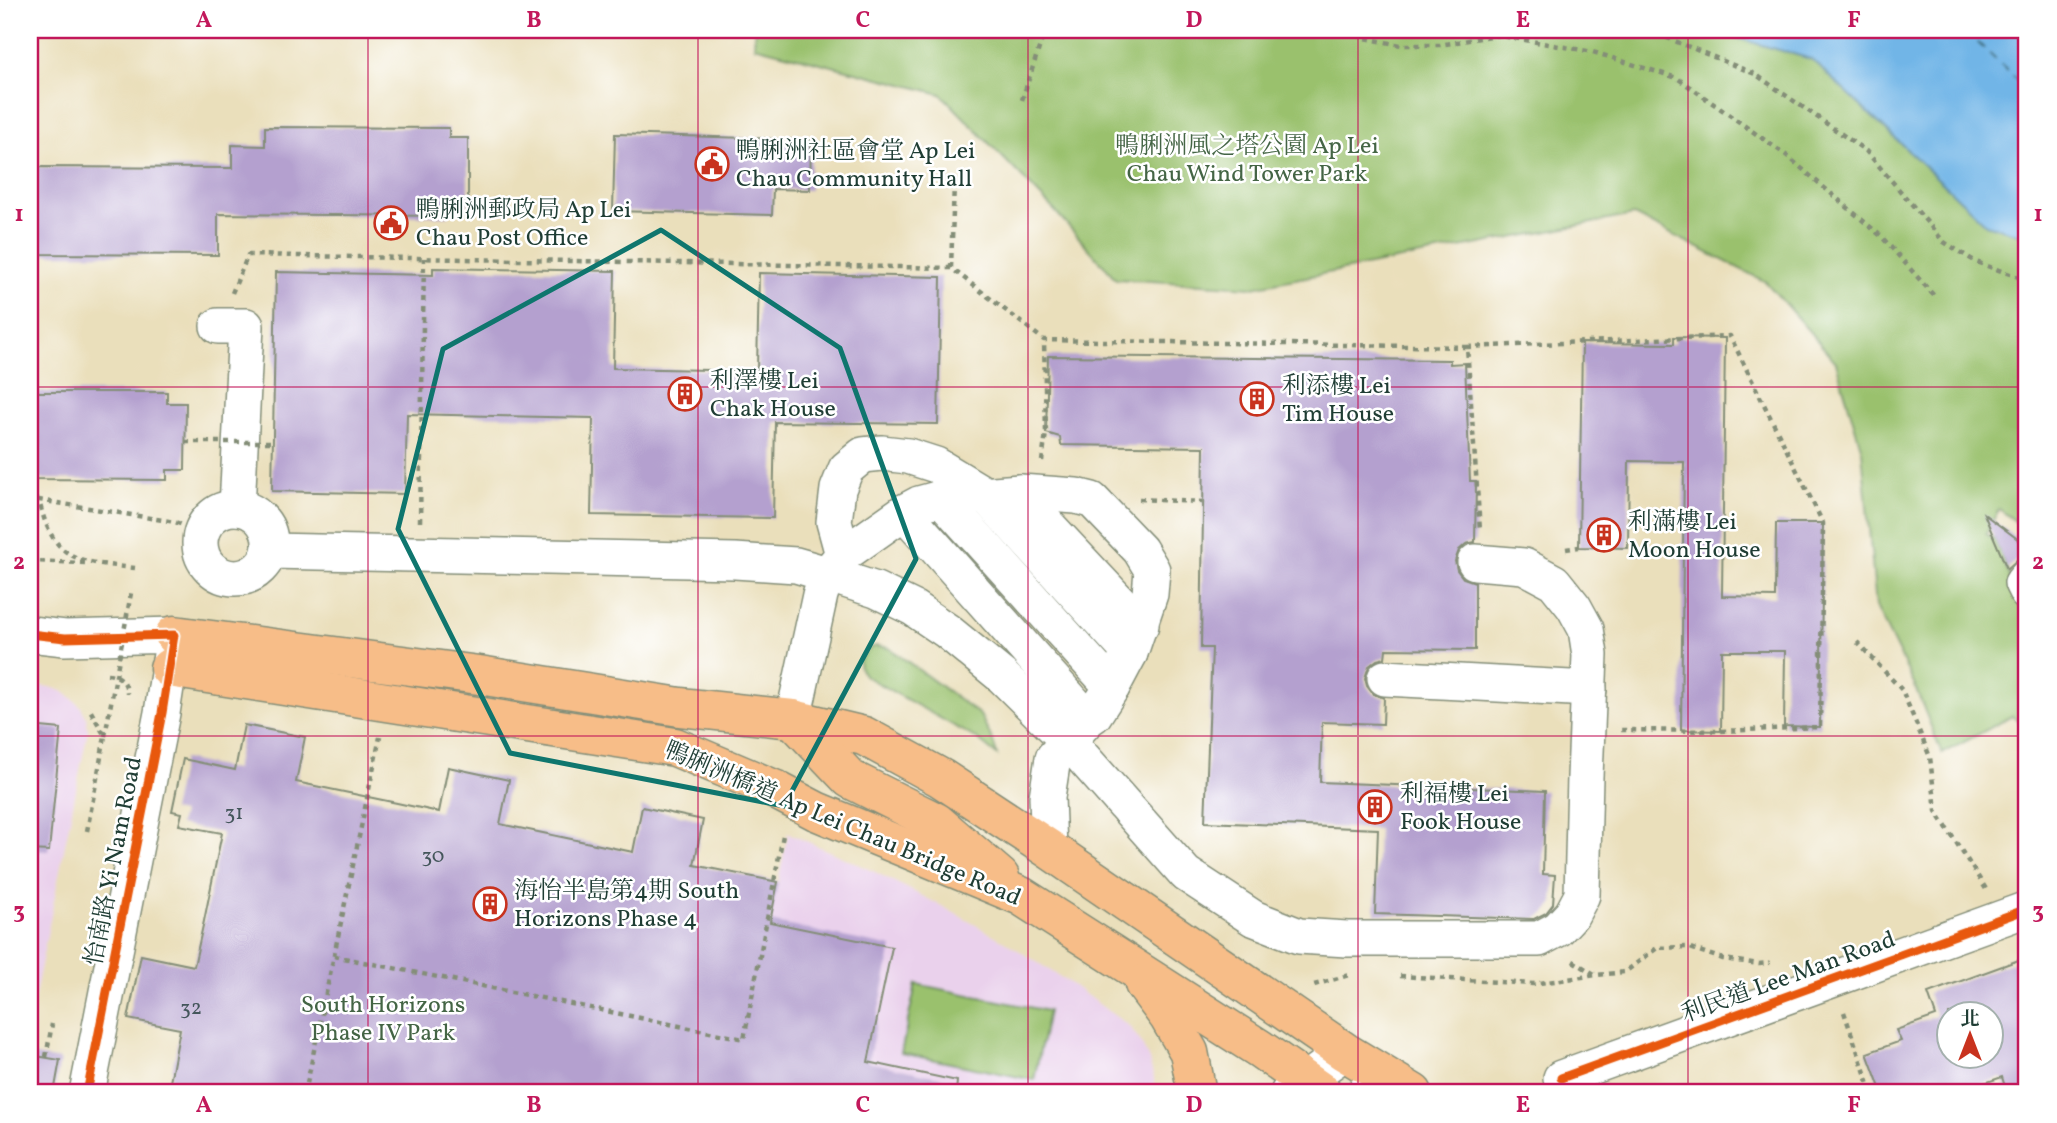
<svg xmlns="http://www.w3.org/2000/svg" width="2057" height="1123" font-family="Vollkorn,'Noto Serif TC',serif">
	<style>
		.built { fill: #ead1ec }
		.green { fill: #9ac16d; stroke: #5c7f50; stroke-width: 2 }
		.water { fill: #71b5e7; stroke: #48798e; stroke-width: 2 }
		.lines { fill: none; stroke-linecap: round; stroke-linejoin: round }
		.ferry { stroke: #38616a; stroke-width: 2; stroke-dasharray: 9 7; stroke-linecap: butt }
		.building { fill: #b4a0cf; fill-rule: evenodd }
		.minor-casing { stroke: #848e78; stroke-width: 38 }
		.major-casing { stroke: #848e78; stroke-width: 41 }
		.path { stroke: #848e78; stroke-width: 4.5; stroke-dasharray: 5 5; stroke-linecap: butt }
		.minor { stroke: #fff; stroke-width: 35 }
		.major { stroke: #f7bd88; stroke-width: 38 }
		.path-bridge { stroke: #848e78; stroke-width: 4.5; stroke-dasharray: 5 5; stroke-linecap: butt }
		.cycleway-casing { stroke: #fff; stroke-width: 13 }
		.cycleway { stroke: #e8590c; stroke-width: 9 }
		.marked { fill: none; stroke: #0f766e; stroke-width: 5; stroke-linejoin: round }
		.grid { fill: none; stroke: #c2185b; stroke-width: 2; stroke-opacity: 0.55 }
		.labels { text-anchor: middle; stroke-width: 5; stroke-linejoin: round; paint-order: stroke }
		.number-label { font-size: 21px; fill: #44565b }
		.park-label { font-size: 24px; fill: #446545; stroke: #fff }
		.poi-label { font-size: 24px; fill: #1f3d34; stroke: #fff; text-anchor: start }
		.street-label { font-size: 24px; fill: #1f3d34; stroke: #fff }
		.neatline { fill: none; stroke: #c2185b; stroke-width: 2.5 }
		.grid-label { font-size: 23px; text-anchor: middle; font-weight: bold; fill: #c2185b }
	</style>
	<rect width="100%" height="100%" fill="#fff"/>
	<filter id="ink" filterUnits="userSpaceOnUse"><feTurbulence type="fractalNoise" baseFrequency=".0143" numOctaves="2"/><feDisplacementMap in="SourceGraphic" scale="14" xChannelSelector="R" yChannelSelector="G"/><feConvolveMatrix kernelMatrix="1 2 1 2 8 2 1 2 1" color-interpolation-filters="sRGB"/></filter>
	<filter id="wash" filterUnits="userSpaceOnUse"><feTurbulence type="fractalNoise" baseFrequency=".00686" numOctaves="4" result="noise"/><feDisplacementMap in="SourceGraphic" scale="28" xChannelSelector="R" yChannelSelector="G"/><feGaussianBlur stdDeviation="1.57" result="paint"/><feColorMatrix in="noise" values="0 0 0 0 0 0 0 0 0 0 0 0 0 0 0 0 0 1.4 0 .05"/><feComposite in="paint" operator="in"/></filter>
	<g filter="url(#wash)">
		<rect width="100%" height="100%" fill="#eadfbb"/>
		<g class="built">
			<path d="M30 685 50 687 62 691 72 698 81 707 86 717 88 730 30 1020Z"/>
			<path d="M788 833 871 870 938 904 1004 941 1068 982 1129 1026 1141 1042 1149 1060 1154 1079V1093H735Z"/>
		</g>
		<g class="green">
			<path d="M755 30H1709L1811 59 1986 224 2027 237V530L1999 509 1986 534 1995 539 2010 577 2027 607V729L2012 716 1942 754 1914 684 1876 607 1862 451 1836 362 1766 282 1634 215 1253 287 1116 279 1055 211 941 94 754 46Z"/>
			<path d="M877 646 889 648 980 715 993 741 997 755 977 739 865 676 860 669 859 661 870 648Z"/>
			<path d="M916 984 1048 1011 1034 1080 901 1053Z"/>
		</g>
		<path class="water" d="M1709 30H2027V237L1986 224 1811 59Z"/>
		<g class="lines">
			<path class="ferry" d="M1968 30 1972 37 2027 90"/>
		</g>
		<g id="blocks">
			<g class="building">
				<path d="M265 127 449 128V138H468V206H449V216L218 214V255L33 254V244H30V177H34V167L232 168V145L265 146Z"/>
				<path d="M615 134 811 140 810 190 773 189 772 215 613 211Z"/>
				<path d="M433 268 615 271 613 368 757 371 759 273 941 277 938 424 775 422 773 518 591 515 593 418 407 414 405 494 272 491 276 272 433 275Z"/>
				<path d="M1674 337 1725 338 1722 596 1775 597 1776 523H1823L1820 727 1784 726 1785 651H1722L1721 731 1681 730 1684 462 1629 461 1628 548 1579 547 1582 343 1674 344Z"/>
				<path d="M1048 356 1450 360V364L1465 363 1470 481H1476L1475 542 1466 544 1459 550 1455 561 1457 570 1463 578 1475 582V650L1386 649 1385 658 1377 660 1369 666 1365 678 1367 686 1373 694 1384 698 1383 724 1322 722 1320 782 1545 791 1543 874 1555 875 1553 904 1546 913 1534 919 1375 914 1378 829 1205 822 1212 648H1201L1204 447 1061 445 1060 437 1046 433Z"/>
				<path d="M30 392H167V403H186L185 470H167V480L30 479Z"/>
				<path d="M1984 514 2027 546V557L2019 558 2007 569Z"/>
				<path d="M244 725 305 737 296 782 397 803 439 812 448 767 509 780 500 824 633 852 642 807 703 820 694 865 778 882 770 922 892 947 868 1062 957 1081 956 1093H168L180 1029 128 1019 141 955 194 966 204 921 222 833 179 825 182 813 172 811 183 759 235 770Z"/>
				<path d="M30 726 61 729 49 851 30 850Z"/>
				<path d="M2027 957V1093H2007L2002 1077 1955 1093H1882L1867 1053 1901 1041 1896 1030 1936 1016 1928 993ZM1949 1014H1991V1056H1949Z"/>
				<path d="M30 1055 60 1060 54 1093H30Z"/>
			</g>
		</g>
	</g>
	<g filter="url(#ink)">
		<use href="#blocks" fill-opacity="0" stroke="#848e78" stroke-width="2"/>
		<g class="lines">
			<defs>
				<g id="minor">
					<path d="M218 326H246L237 508"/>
					<path d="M1020 492 1038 515 1141 625"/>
					<path d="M941 498 1112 687"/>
					<circle cx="235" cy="543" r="35"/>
					<path d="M904 512 1088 719"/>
					<path d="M270 551 735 561 796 565 827 574 876 590 913 608 947 631 1002 676 1068 741 1186 874 1253 918 1299 936 1347 939H1539L1558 929 1572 914 1582 895 1585 777 1590 655 1586 629 1574 607 1554 582 1524 566 1475 562"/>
					<path d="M843 555 834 522 838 489 846 469 863 455 882 453 908 456 936 465 984 494 1130 653"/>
					<path d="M2027 577 2022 583 2027 593"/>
					<path d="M30 634 65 638 174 635 162 713 87 1093"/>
					<path d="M1385 678 1589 689"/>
					<path d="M793 719 820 595 827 574 843 555 904 512 919 504 941 498 1020 492 1076 496 1092 500 1140 550 1152 570 1150 594 1130 653 1112 687 1094 715 1088 719 1053 758 1047 797 1049 849"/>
					<path d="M1561 1078 2027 909"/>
					<path d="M1288 1093 1345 1052"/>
					<path d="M1364 1093 1382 1075"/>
				</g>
				<g id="major">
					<path d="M174 635 479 675 680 707 793 719 864 736 941 778 1049 849 1345 1052 1413 1093"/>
					<path d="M169 668 675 747 774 789 816 811 1021 896 1260 1049 1323 1093"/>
					<path d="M793 719 850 779 936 822 1000 877"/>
					<path d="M1144 984 1168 1016 1189 1052 1196 1088 1195 1093"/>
				</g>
			</defs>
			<use href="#minor" class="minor-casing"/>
			<use href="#major" class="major-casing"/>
			<g class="path">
				<path d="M1348 30 1364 38 1401 45H1440L1497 35 1593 52 1677 78 1786 155 1881 236 1936 298"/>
				<path d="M1648 30 1755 74 1866 151 1944 242 1976 262 2027 280"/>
				<path d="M1022 100 1045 30"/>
				<path d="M951 268 954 183"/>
				<path d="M232 293 248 255 951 268 1044 340 1467 347 1480 530"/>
				<path d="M1467 347 1730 336 1823 523 1820 727 1721 731 1621 730"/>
				<path d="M1042 461 1046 433 1044 340"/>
				<path d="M1139 499 1202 502"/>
				<path d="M420 522 424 258"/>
				<path d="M1566 549 1579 547"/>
				<path d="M30 561 85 563"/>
				<path d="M135 568C79 562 53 562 39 500L175 522 201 532"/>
				<path d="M1857 642 1902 690 1930 757 1936 811 1986 889"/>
				<path d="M107 674C119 675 127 681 127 694"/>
				<path d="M87 831 105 736 89 708"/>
				<path d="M334 956 744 1039 783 835"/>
				<path d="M1573 961 1596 975 1625 972 1657 948 1687 947 1723 959 1759 964 1770 963"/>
				<path d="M1400 976 1533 984 1596 975"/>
				<path d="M1314 985 1349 975"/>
				<path d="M1844 1012 1872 1093"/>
				<path d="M46 1057 52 1024"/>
				<path d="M305 1093 380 737"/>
			</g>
			<use href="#minor" class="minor"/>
			<use href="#major" class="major"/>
			<g class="path-bridge">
				<path d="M185 442H273"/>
				<path d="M105 736 131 593"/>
			</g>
			<defs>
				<g id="cycleway">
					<path d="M30 634 65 638 174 635 162 713 87 1093"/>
					<path d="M1561 1078 2027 909"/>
				</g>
			</defs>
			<use href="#cycleway" class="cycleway-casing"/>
			<use href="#cycleway" class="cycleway"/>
		</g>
	</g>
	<path class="marked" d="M661 230 840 348 916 559 784 806 510 753 398 529 443 349Z"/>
	<path class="grid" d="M368 30V1093M698 30V1093M1028 30V1093M1358 30V1093M1688 30V1093M30 387H2027M30 736H2027"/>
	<defs>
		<symbol id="civic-ring" viewBox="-11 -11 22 22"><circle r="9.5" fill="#fff" stroke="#c8321e" stroke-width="1.5"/><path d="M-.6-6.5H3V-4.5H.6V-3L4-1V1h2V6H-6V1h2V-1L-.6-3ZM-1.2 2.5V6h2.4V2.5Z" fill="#c8321e"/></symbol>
		<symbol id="building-ring" viewBox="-11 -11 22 22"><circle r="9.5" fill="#fff" stroke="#c8321e" stroke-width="1.5"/><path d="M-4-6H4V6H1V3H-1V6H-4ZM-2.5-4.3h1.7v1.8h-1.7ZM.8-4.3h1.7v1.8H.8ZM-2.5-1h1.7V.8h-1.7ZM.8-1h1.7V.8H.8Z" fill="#c8321e"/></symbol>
	</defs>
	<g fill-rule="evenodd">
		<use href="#civic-ring" x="693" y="145" width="38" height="38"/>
		<use href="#civic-ring" x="372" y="204" width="38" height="38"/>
		<use href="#building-ring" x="666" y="375" width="38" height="38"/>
		<use href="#building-ring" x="1238" y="380" width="38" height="38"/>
		<use href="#building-ring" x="1585" y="516" width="38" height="38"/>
		<use href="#building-ring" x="1356" y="788" width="38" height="38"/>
		<use href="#building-ring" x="471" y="885" width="38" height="38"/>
	</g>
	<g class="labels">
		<g class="number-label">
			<text x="234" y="819">31</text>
			<text x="433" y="862">30</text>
			<text x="191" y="1014">32</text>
		</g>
		<g class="park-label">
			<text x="1247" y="153">鴨脷洲風之塔公園 Ap Lei<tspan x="1247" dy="28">Chau Wind Tower Park</tspan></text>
			<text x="383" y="1012">South Horizons<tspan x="383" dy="28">Phase IV Park</tspan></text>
		</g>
		<g class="poi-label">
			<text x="736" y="158">鴨脷洲社區會堂 Ap Lei<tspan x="736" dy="28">Chau Community Hall</tspan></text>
			<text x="416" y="217">鴨脷洲郵政局 Ap Lei<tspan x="416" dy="28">Chau Post Office</tspan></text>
			<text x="710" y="388">利澤樓 Lei<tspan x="710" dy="28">Chak House</tspan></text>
			<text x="1282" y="393">利添樓 Lei<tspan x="1282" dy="28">Tim House</tspan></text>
			<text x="1628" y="529">利滿樓 Lei<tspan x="1628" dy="28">Moon House</tspan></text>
			<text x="1400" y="801">利福樓 Lei<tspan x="1400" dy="28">Fook House</tspan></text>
			<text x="514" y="898">海怡半島第4期 South<tspan x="514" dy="28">Horizons Phase 4</tspan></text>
		</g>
		<g class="street-label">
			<text transform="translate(843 823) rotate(23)" y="8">鴨脷洲橋道 Ap Lei Chau Bridge Road</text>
			<text transform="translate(113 861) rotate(-79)" y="8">怡南路 Yi Nam Road</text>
			<text transform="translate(1788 976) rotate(-20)" y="8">利民道 Lee Man Road</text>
		</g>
	</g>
	<rect width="2057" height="1123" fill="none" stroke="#fff" stroke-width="77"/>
	<g transform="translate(1970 1035)"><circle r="33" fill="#ffffff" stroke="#a5b1ae" stroke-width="2"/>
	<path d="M0-5L12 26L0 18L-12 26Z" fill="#c8321e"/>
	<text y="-10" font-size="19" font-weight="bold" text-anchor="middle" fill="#1f3d34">北</text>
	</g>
	<rect x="38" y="38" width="1980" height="1046" class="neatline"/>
	<g class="grid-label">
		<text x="204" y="27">A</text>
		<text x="534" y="27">B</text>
		<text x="863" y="27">C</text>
		<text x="1194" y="27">D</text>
		<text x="1523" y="27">E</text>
		<text x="1854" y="27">F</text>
		<text x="19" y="221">1</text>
		<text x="2038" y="221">1</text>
		<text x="19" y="569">2</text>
		<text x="2038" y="569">2</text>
		<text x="19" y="918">3</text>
		<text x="2038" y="918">3</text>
		<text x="204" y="1112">A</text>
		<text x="534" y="1112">B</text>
		<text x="863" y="1112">C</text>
		<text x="1194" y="1112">D</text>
		<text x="1523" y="1112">E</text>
		<text x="1854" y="1112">F</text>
	</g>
</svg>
